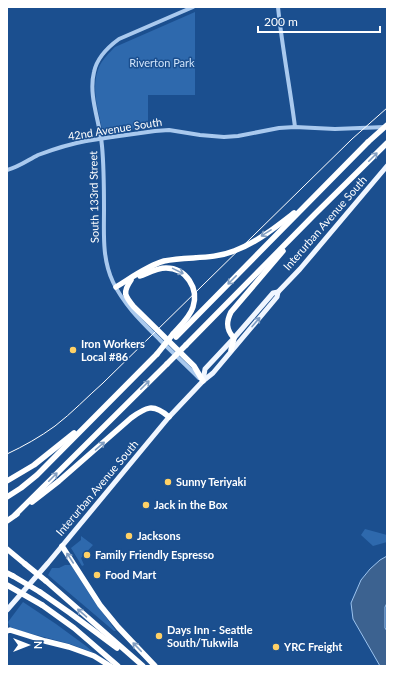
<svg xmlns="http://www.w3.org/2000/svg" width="394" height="673" font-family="Lato,sans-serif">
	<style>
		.green { fill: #2e69ad }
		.water { fill: #3c6290; stroke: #9cc4f0 }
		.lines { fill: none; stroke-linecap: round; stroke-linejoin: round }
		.minor { stroke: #a9c9ee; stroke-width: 4 }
		.major { stroke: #f0f6ff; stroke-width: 5 }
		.highway { stroke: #fff; stroke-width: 5.5 }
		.tram { stroke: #fff; stroke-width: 1 }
		.minor-bridge { stroke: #a9c9ee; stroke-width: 4 }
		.highway-bridge { stroke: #fff; stroke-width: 5.5 }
		.oneway { stroke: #829ec1 }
		.oneway2 { stroke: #7b9ac1 }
		.poi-dot { fill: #ffd166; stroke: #1b4f8f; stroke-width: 1.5 }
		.labels { text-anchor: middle; stroke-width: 3; stroke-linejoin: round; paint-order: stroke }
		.park-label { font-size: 11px; fill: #cfe3fa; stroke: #1b4f8f }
		.street-label { font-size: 11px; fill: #fff; stroke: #1b4f8f }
		.poi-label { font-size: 11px; font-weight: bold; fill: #fff; stroke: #1b4f8f; text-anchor: start }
	</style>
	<rect width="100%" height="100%" fill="#1b4f8f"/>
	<g class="green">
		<path d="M195 12V95H148V128L103 133C99 112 90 88 99 67 102 60 109 53 115 47Z"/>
		<path d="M365 529 387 535V542L373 546 361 535Z"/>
		<path d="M81 536 93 545 81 558 84 565 82 566 71 548 81 540Z"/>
		<path d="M65 565H71L92 598 116 631H114L48 575 52 568H59Z"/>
		<path d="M23 602 56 624 86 646 94 653 70 644 21 631 10 627 8 622Z"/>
	</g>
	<path class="water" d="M387 556V603L385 607V628L387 631V666H380L353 619 351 603 361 580 370 569 380 560Z"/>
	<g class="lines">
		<g class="minor">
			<path d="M193 7 119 39C108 47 97 57 94 72 88 96 100 122 102 146 104 167 104 189 104 210 104 234 102 259 113 282 124 305 142 322 160 340 173 353 186 365 199 378"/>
			<path d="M278 7C282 47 290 87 295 127"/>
			<path d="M112 137 155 131 169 130 200 135 224 137 238 136 279 128 295 127 335 129 385 127"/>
			<path d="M7 170C19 167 28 160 38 155 54 149 70 144 86 141"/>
		</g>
		<g class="major">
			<path d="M203 381 205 369 234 338 273 293 278 292"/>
			<path d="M7 610 48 563 169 417 203 381 213 373 277 297 278 292 300 269 387 166"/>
		</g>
		<g class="highway">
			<path d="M140 276C148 273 157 268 166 268 186 268 199 288 193 307 190 317 180 326 173 334"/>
			<path d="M131 280C122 293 125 296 134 307L194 366 203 381"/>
			<path d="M116 287C131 278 147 266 164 261 188 256 212 260 234 251 256 243 276 227 294 213"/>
			<path d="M176 337 368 142"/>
			<path d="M186 345 315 214 387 143"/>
			<path d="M231 350 234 338C226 330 226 322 231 312L283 251"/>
			<path d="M7 481 34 465 74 433"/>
			<path d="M7 497 21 488 37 475 157 354"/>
			<path d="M32 502 59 481 131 418C146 407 153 403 169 417"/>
			<path d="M15 515 167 364"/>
			<path d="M7 521 17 514"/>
			<path d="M62 546 100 605 118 627 155 666"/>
			<path d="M7 549 25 564"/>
			<path d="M7 573 13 576"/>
			<path d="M46 581 143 666"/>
			<path d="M40 592 70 613 117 648"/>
			<path d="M42 605 74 628 118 666"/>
			<path d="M7 631 10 630 45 641 69 647 94 656 110 666"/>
		</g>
		<path class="tram" d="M7 454C24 446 40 437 55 426 72 413 87 397 103 383L352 139 387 108"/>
		<path class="minor-bridge" d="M86 141 112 137"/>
		<g class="highway-bridge">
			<path d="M368 142 387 125"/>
			<path d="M157 354 173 334"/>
			<path d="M167 364 186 345"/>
			<path d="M25 564 46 581"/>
			<path d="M13 576 40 592"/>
			<path d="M7 585 42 605"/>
		</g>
	</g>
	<defs><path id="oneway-shaft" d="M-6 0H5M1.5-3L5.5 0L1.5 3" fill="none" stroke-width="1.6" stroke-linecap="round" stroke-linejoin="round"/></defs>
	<g class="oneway">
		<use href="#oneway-shaft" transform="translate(373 157) rotate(-45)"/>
		<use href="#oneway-shaft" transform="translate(266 233) rotate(148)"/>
		<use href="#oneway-shaft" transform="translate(178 271) rotate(26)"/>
		<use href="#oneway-shaft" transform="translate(232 280) rotate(135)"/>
		<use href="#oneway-shaft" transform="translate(145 385) rotate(-45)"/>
		<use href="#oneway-shaft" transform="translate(100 446) rotate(-41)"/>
		<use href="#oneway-shaft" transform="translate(53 477) rotate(-45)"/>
		<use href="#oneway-shaft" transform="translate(70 558) rotate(-123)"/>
		<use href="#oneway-shaft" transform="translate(82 613) rotate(-139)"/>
		<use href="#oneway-shaft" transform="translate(137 647) rotate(-134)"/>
	</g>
	<use class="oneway2" href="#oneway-shaft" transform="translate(256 322) rotate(-49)"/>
	<g class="poi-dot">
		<circle cx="73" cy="350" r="4"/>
		<circle cx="168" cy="482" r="4"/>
		<circle cx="146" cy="505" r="4"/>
		<circle cx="129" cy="536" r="4"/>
		<circle cx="87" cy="555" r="4"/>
		<circle cx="97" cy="575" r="4"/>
		<circle cx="159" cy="636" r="4"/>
		<circle cx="276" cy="647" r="4"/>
	</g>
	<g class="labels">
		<g class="park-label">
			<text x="162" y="67">Riverton Park</text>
		</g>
		<g class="street-label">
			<text transform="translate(115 129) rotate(-9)" y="4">42nd Avenue South</text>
			<text transform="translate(94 197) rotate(-91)" y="4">South 133rd Street</text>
			<text transform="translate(325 223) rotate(-49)" y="4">Interurban Avenue South</text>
			<text transform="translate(97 488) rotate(-50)" y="4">Interurban Avenue South</text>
		</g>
		<g class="poi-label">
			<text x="81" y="348">Iron Workers<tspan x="81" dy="13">Local #86</tspan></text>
			<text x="176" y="486">Sunny Teriyaki</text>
			<text x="154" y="509">Jack in the Box</text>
			<text x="137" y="540">Jacksons</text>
			<text x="95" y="559">Family Friendly Espresso</text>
			<text x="105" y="579">Food Mart</text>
			<text x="167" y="634">Days Inn - Seattle<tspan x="167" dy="13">South/Tukwila</tspan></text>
			<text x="284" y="651">YRC Freight</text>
		</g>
	</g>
	<rect width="394" height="673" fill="none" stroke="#ffffff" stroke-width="16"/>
	<g transform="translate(28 645) rotate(90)" stroke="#1b4f8f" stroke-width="3" paint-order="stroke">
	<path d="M0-3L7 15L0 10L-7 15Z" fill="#ffffff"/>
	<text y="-6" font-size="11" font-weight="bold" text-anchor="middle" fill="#ffffff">N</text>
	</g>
	<path d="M258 26v6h122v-6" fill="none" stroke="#ffffff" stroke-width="2"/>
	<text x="264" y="26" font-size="12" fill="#ffffff" stroke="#1b4f8f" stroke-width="3" paint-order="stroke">200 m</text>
</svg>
